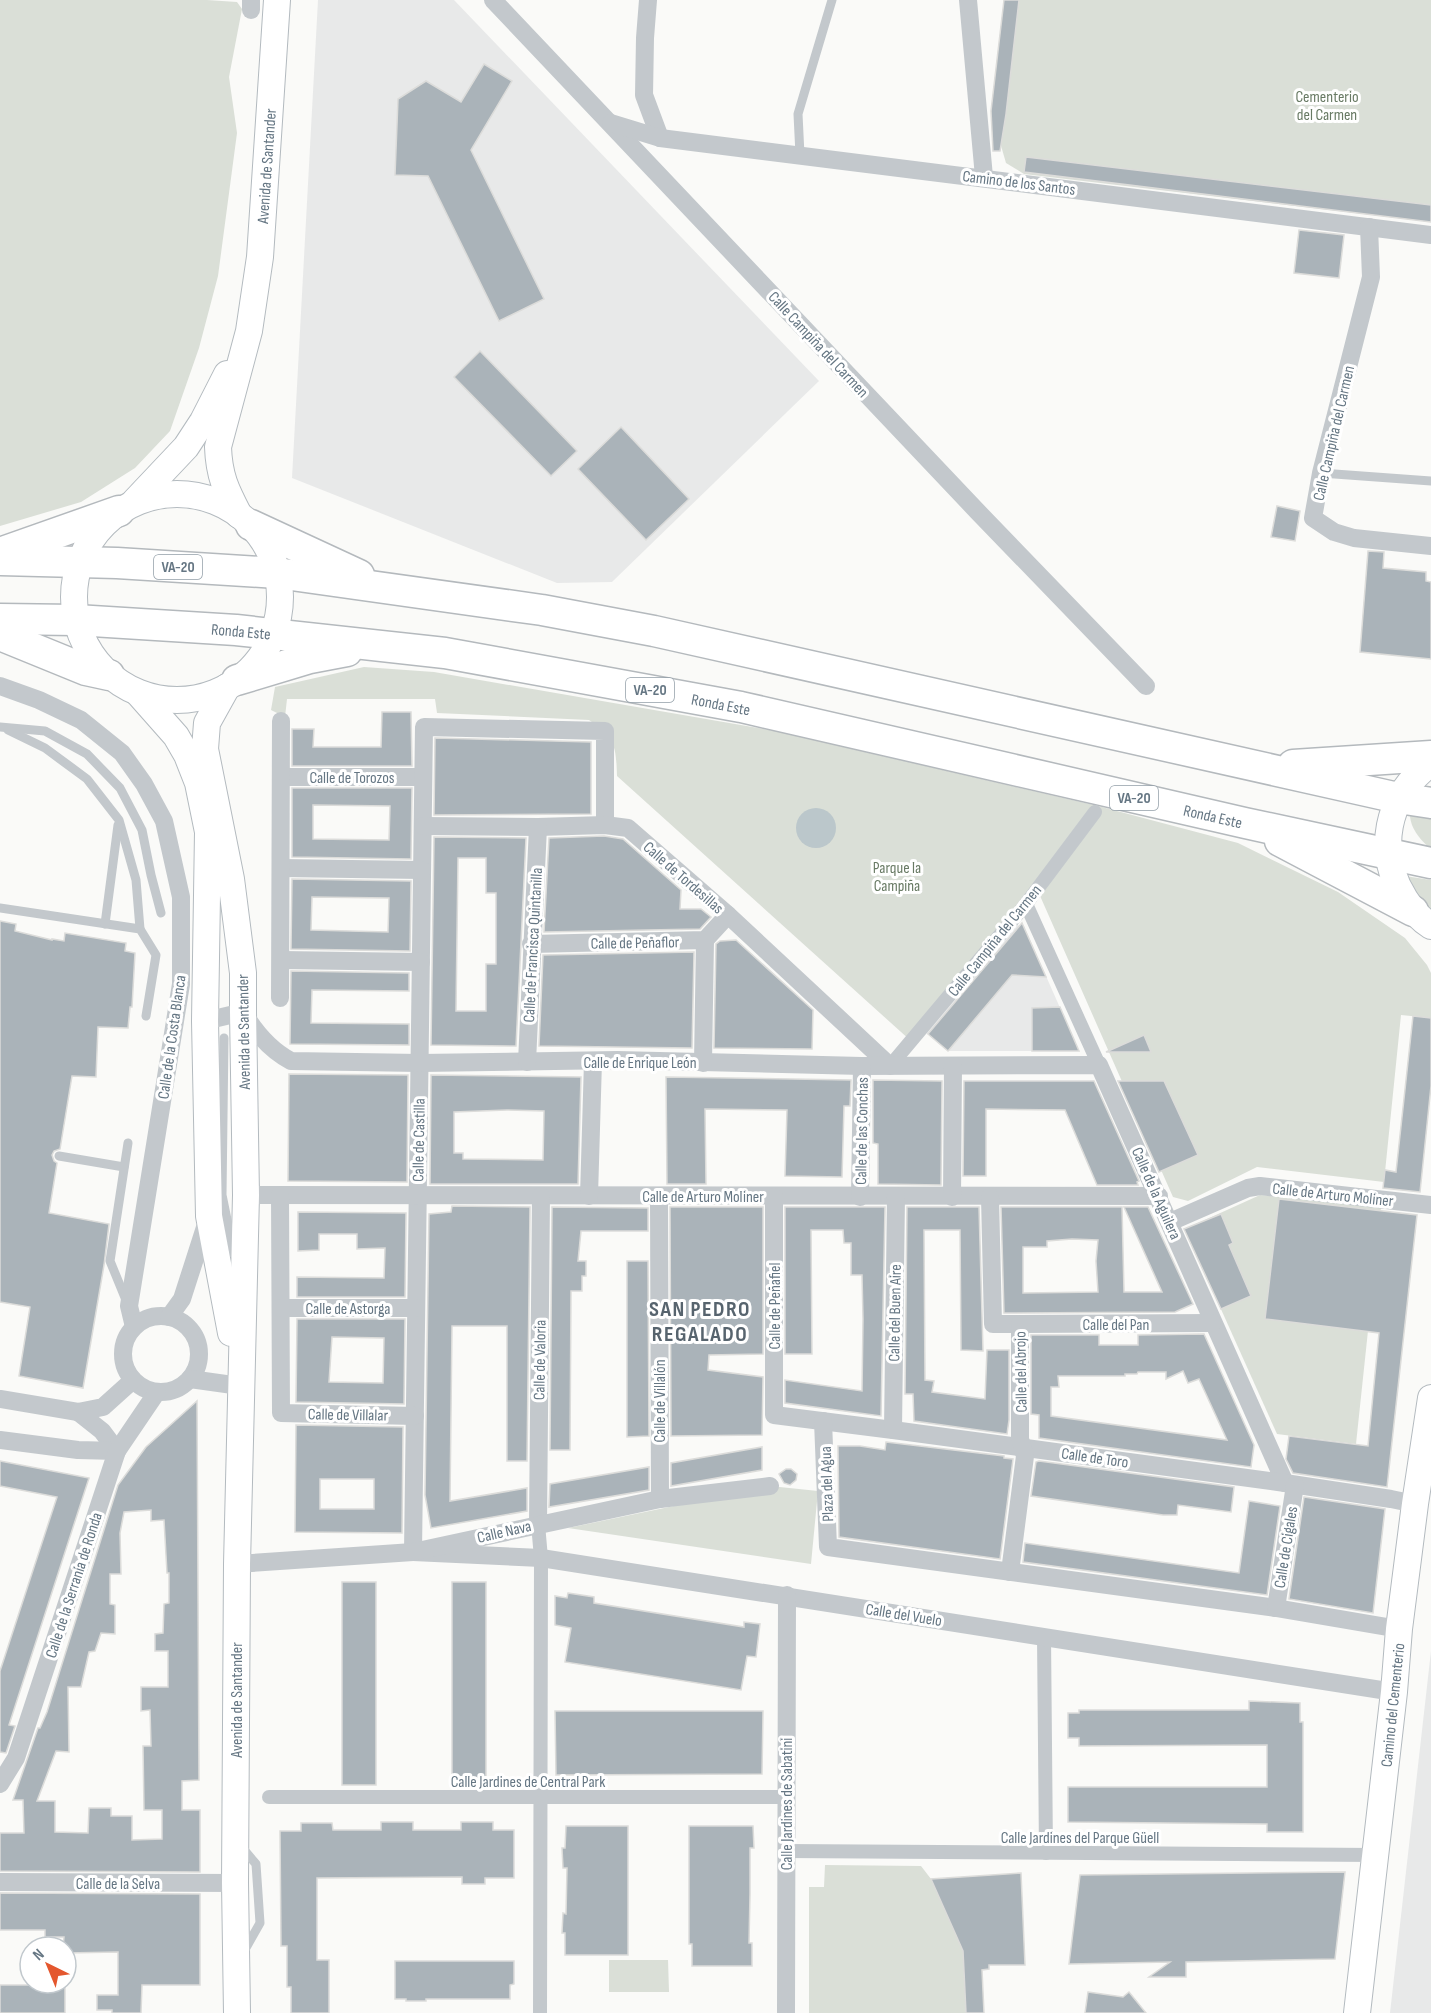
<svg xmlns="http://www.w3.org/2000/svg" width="1431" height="2013" font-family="'Sofia Sans Condensed',sans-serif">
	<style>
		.built { fill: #e8e9e9 }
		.green { fill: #dadfd7 }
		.water { fill: #bbc7cb }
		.building { fill: #aab3b9; stroke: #dcdcda; stroke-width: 1.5; fill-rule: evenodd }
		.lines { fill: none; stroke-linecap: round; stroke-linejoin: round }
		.secondary-casing { stroke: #b3babf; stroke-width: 28 }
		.trunk-casing { stroke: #b4b9bd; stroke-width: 33 }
		.service { stroke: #c3c8cc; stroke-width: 9 }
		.pedestrian { stroke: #c3c8cc; stroke-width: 14 }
		.minor { stroke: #c3c8cc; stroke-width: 18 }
		.secondary { stroke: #fff; stroke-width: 26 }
		.trunk { stroke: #fff; stroke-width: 30 }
		.labels { text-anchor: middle; stroke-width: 6; stroke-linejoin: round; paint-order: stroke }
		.shield { fill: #fff; stroke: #939fa8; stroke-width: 1.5 }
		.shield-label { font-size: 15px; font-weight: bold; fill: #657683 }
		.park-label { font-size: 16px; fill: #687a64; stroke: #fff }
		.street-label { font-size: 16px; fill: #657683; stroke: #fff }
		.district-label { font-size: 22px; font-weight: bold; letter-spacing: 1.5px; fill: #57646e; stroke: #fff }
	</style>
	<rect width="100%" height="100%" fill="#fafaf8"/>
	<g class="built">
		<path d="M318 0H454L819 381 612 582 557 583 292 478Z"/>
		<path d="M1016 925 1024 926 1079 1051H948L925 1032Z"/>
		<path d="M1431 1651V2013H1390Z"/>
	</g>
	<g class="green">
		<path d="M0 0H207L237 2 242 9 229 77 237 133 218 276 199 348 170 431 135 468 81 502 0 526Z"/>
		<path d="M1004 0H1431V222L1024 174 1006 163 991 111Z"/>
		<path d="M364 667 434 672 775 731 1098 806 1238 843 1338 892 1405 938 1427 965 1431 973V1018L1401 1015 1384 1182 1257 1167 1188 1201 1173 1197 1037 889 911 1041 617 776C616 745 615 738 589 720L437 713 435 699H287L285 717 271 710 275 687Z"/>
		<path d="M1410 812 1431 815V849C1420 840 1409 827 1410 812Z"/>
		<path d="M1405 876 1431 880V911L1414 893Z"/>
		<path d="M1260 1195 1381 1208 1356 1444 1277 1434 1185 1229Z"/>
		<path d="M770 1486 818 1491 811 1564 568 1528Z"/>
		<path d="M825 1865 921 1866 931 1879 963 1951 966 2013H809V1887H824Z"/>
		<path d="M609 1960H668L669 1992H609Z"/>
	</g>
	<circle class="water" cx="816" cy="828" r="20"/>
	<g class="building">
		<path d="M1004 0H1019L1006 114 1000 151H993L991 111Z"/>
		<path d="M484 64 512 81 471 150 544 299 499 321 428 176 395 175 398 99 426 81 461 102Z"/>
		<path d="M1026 157 1431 205V222L1024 172Z"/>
		<path d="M1299 230 1344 235 1339 278 1294 273Z"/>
		<path d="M480 351 577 451 551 476 454 377Z"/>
		<path d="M621 427 689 499 646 540 578 469Z"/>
		<path d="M1277 506 1300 511 1295 541 1271 537Z"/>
		<path d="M1368 551 1384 552 1383 568 1426 572V581L1431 582V659L1360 652Z"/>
		<path d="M382 712H411L412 766H292V729H314L313 747H381Z"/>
		<path d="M435 738 591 742V814L434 815Z"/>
		<path d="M292 788H412L411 859 292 857ZM313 805 390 806 389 840 313 839Z"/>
		<path d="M604 836 623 839 681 890 680 909H701L711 917 700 929 544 932 549 838Z"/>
		<path d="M434 837 526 838 516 1046 431 1045ZM458 858H486V893H496V964H486V1011H456Z"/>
		<path d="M292 879 411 881 410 951 291 949ZM312 897 389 898 388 932 311 930Z"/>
		<path d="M0 921 16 924 15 931 52 940V939L64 941 65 933 126 943 125 951 135 953 132 1007H130L128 1028 98 1027 96 1077 72 1076 60 1149 54 1151 52 1155 54 1161 57 1163 49 1213 109 1224 104 1265 83 1388 19 1376 30 1307 0 1302Z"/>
		<path d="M1022 923 1046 977 1012 975 948 1051 928 1034Z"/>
		<path d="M736 940 813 1010 812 1049 714 1048 716 944 720 941Z"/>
		<path d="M694 952 692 1048 539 1046 543 955Z"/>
		<path d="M291 971 409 973V991L312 990 311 1023 409 1024V1045L290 1044Z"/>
		<path d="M1060 1007 1079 1051H1032V1008Z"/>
		<path d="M1413 1016 1431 1018V1086L1420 1192 1383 1188 1385 1170 1396 1172Z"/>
		<path d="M1144 1035 1151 1052H1106Z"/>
		<path d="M289 1074 408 1075 407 1182 288 1181Z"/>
		<path d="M431 1075 581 1077 578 1184H430ZM507 1110 544 1111 543 1160 463 1159V1153H454V1112Z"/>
		<path d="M666 1077 851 1080 850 1106H844L842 1177 785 1176 787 1110 705 1109 706 1184H667Z"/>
		<path d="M873 1080 942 1081 941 1185 878 1184V1144L873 1143Z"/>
		<path d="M964 1081H1094L1139 1181 1137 1182 1138 1185H1097L1065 1110 986 1109V1176H963Z"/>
		<path d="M1118 1081H1164L1198 1155 1159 1172Z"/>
		<path d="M1279 1199 1417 1215 1387 1487 1293 1473 1286 1459 1289 1436 1368 1446 1379 1333 1265 1319Z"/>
		<path d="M452 1206 530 1207 527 1461H507V1326H452L450 1501 527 1488V1511L431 1528 425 1495 429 1214 451 1212Z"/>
		<path d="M552 1207 648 1208V1231H581L578 1261H586V1276H582V1291H571L570 1450H550Z"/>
		<path d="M670 1207H763V1354L709 1355 708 1370 763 1377 762 1435 671 1436Z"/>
		<path d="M785 1207H885L881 1416 785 1403V1380L862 1391 863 1319 862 1275H851V1243H844L843 1230H811L812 1354H785Z"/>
		<path d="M907 1207H979L983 1351 961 1350 960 1230H924L925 1380 934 1381 932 1392 985 1399 987 1350H1009V1420L1007 1434 914 1421 913 1394H905Z"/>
		<path d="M1001 1207H1122L1124 1292H1162L1124 1207H1148L1193 1304 1175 1312 1004 1313ZM1072 1239 1098 1240 1096 1261 1098 1292 1023 1293V1247H1047V1241Z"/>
		<path d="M298 1212 406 1213 405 1297H297V1277L384 1278 385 1248 357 1249V1234H319V1250L298 1251Z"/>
		<path d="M1221 1214 1233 1243 1229 1245 1251 1296 1221 1309 1184 1229Z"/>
		<path d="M627 1261H648L649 1436 627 1437Z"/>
		<path d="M297 1319H405L404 1404 296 1402ZM332 1337 384 1338 383 1383 329 1382Z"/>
		<path d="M1204 1334 1254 1445 1251 1467 1039 1438V1415L1031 1414V1335H1099V1345H1138V1335ZM1183 1371 1188 1383 1199 1379 1227 1440 1051 1416V1387H1059L1058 1376H1125V1374H1137L1138 1372H1166V1379Z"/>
		<path d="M197 1401 199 1780 182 1781V1810H200V1872L0 1871V1833H24L23 1800H13L38 1728H40L47 1712 118 1485 146 1447ZM151 1510V1521L164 1520 167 1573H169V1603L164 1604 163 1633 155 1634V1651H168V1687H141V1711L150 1710 151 1746H143L144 1810H162V1839L132 1840V1816H111V1808H89L88 1833 55 1832V1801H37L56 1751 69 1752 68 1687H81L89 1652 95 1651 101 1633 115 1634V1605L110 1604V1574H121L120 1533 124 1512Z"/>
		<path d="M296 1425 403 1427 402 1533 295 1532ZM320 1479H374V1509H320Z"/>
		<path d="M886 1442 1004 1456V1458L1013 1459 1000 1559 839 1537 838 1446H860L885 1450Z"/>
		<path d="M762 1447V1470L671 1486V1463Z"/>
		<path d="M0 1461 89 1478 9 1725 15 1726 6 1753 0 1752V1671L57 1497 0 1486Z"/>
		<path d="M1039 1461 1234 1487 1231 1512 1178 1505 1177 1515H1163L1031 1496 1036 1462Z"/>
		<path d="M649 1467V1490L549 1507 550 1484Z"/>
		<path d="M786 1469H791L797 1474 796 1480 790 1485 784 1483 779 1474Z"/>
		<path d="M1304 1497 1385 1509 1373 1613 1289 1599Z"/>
		<path d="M1249 1501 1280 1506 1267 1595 1023 1562 1025 1543 1239 1573Z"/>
		<rect x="342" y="1582" width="34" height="203"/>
		<rect x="452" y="1582" width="34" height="203"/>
		<path d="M568 1593 594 1597V1603L744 1627V1622L760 1624 756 1657 747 1656 741 1690 565 1662 571 1628 555 1625V1596L567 1598Z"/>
		<path d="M1249 1701 1300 1703V1722H1303V1832H1267V1824L1068 1822V1787H1267V1745L1079 1746V1738H1068V1713H1079V1710H1249Z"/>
		<path d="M555 1711H763L762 1774 556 1775Z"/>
		<path d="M381 1822H413V1830H461V1822H493V1830H514V1878H485V1884H462V1877L317 1878V1960H329V2013H291V1987H287V1946H281L280 1831H301V1823H332L333 1830H381Z"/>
		<path d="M566 1826H628V1955H565V1933H562L563 1913 566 1914 567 1868H563L562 1848H565Z"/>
		<path d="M689 1826H753L754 1848H750V1894L749 1943H752V1966H692V1944H689Z"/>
		<path d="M1345 1872 1335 1959 1186 1962V1977H1149L1170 1962 1069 1964 1080 1875Z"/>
		<path d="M1021 1873 1025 1965H989V1969L982 1970 984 2013H966L963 1951 931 1879Z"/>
		<path d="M0 1893 200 1894V1985H142L141 2013H112V2010H97V1995H118V1952L66 1953V1947H63L64 1937H45V1930H0Z"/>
		<path d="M395 1961H514V1984L510 1985V1999H426V2001H406V1999H395Z"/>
		<rect x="0" y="1985" width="65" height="28"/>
		<path d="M1088 1992 1123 1997 1129 1992 1146 2013H1085Z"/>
	</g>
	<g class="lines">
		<defs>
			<g id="secondary">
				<circle cx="177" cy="597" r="103"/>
				<path d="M135 501 186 447 203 421 227 374"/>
				<path d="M239 515C226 490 219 476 218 447L249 331 260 257 277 0"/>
				<path d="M227 687 207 723 205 749 231 879 243 973V1012L246 1195 237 1564 235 1883 237 2013"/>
				<path d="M138 693 176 736 187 755 198 783 208 832 205 1021 209 1216 231 1333"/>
				<path d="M1431 763C1386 796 1375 852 1405 899 1412 910 1420 919 1431 926"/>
				<path d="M1357 2013 1394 1692 1399 1629 1415 1504 1431 1398"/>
			</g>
			<g id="trunk">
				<path d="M251 525 359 575"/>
				<path d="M0 553 119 511"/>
				<path d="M0 560 117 563 277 573 542 610 654 631 1398 798 1431 803"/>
				<path d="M0 619 76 620 236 630 445 653 741 707 1245 823 1431 863"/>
				<path d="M0 635 86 670 109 675"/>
				<path d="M237 680 310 658 347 651"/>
				<path d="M1293 765 1431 756"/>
				<path d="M1280 841 1413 911"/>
			</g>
		</defs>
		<use href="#secondary" class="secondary-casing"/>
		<use href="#trunk" class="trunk-casing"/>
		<g class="service">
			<path d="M800 155 798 114 832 0"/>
			<path d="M1321 473 1431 481"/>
			<path d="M0 727 45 731 87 754 120 788 142 830 151 875 161 913"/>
			<path d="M8 730 45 748 87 779 119 820 136 880 140 929"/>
			<path d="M0 908 140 929 156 955 146 1016"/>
			<path d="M105 924 118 825"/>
			<path d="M224 1038 222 1195 234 1254"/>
			<path d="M59 1156 124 1167"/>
			<path d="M126 1300 110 1261 128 1143"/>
			<path d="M240 1845 256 1864 260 1923 243 1953"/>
		</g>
		<g class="pedestrian">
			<path d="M1026 904 1099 1065"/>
			<path d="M890 1066 1026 904 1095 812"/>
			<path d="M538 1524 541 1558 540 2013"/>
			<path d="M1044 1636 1046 1853"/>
			<path d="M269 1797H786"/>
			<path d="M785 1851 1375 1855"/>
		</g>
		<g class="minor">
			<path d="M493 0 977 511 1146 686"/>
			<path d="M648 0 645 38 644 95 660 138"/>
			<path d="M968 0 984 177"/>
			<path d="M251 10V0"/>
			<path d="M611 123 660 138 1431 235"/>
			<path d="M1369 227 1371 277 1321 473 1313 518 1334 532 1354 538 1431 546"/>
			<path d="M0 686 39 700 81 720 122 753 144 784 164 821 181 897V984L129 1306 134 1327"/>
			<path d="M282 777H423"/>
			<path d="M605 825V731L424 727 413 1552 541 1558 1394 1692"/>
			<path d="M423 826 538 827 605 825 628 828 728 915 890 1066"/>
			<path d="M281 868 422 870"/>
			<path d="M531 944 705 940 728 915"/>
			<path d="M281 960 421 962"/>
			<path d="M280 998 281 721"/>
			<path d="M205 1021 243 1012C255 1032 270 1050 291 1061L420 1063 617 1060 862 1066 1099 1065C1162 1204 1222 1344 1285 1483"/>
			<path d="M527 1062 538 827"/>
			<path d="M703 1063 705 940"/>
			<path d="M246 1195 1159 1196"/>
			<path d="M280 1195 281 1413 415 1416"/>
			<path d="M589 1196 593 1061"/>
			<path d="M659 1196 660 1499"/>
			<path d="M774 1197V1415L893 1430 1285 1483 1391 1499 1415 1504"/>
			<path d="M860 1197 862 1066"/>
			<path d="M952 1197 953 1066"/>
			<path d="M990 1197 993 1324H1020V1439L1025 1456 1010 1572"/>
			<path d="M1170 1222 1248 1188 1260 1186 1431 1205"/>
			<path d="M281 1308H416"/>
			<circle cx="161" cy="1354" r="38"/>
			<path d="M169 1317 182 1299 208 1218"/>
			<path d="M1020 1324 1212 1323"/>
			<path d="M190 1379 240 1386"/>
			<path d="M0 1399 78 1412 103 1407 133 1380"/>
			<path d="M78 1412 102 1431 117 1451"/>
			<path d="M823 1421 828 1547 1276 1608 1399 1629"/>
			<path d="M893 1430 896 1196"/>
			<path d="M0 1440 78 1450 117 1451"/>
			<path d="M538 1524 541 1196"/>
			<path d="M237 1564 413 1552 660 1499 770 1486"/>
			<path d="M1276 1608 1295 1485"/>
			<path d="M0 1784 16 1758 117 1451 157 1392"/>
			<path d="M0 1882 235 1883"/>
			<path d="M786 2013 787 1595"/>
		</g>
		<use href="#secondary" class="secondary"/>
		<use href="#trunk" class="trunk"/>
	</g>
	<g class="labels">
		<g class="shield">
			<rect x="154" y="555" width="48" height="24" rx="4.5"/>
			<rect x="626" y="678" width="48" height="24" rx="4.5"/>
			<rect x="1110" y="786" width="48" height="24" rx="4.5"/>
		</g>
		<g class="shield-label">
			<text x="178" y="572">VA-20</text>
			<text x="650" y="695">VA-20</text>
			<text x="1134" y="803">VA-20</text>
		</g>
		<g class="park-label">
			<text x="1327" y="102">Cementerio<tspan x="1327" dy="18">del Carmen</tspan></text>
			<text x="897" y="873">Parque la<tspan x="897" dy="18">Campiña</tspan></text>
		</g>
		<g class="street-label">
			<text transform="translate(266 166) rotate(-86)" y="6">Avenida de Santander</text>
			<text transform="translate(1019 182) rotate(7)" y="6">Camino de los Santos</text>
			<text transform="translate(819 344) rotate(47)" y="6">Calle Campiña del Carmen</text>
			<text transform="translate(1333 433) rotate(-77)" y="6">Calle Campiña del Carmen</text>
			<text transform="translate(241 631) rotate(5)" y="6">Ronda Este</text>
			<text transform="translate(721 704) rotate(11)" y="6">Ronda Este</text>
			<text x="352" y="783">Calle de Torozos</text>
			<text transform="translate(1213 816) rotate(13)" y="6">Ronda Este</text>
			<text transform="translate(684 877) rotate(41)" y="6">Calle de Tordesillas</text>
			<text transform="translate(994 940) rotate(-51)" y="6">Calle Campiña del Carmen</text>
			<text transform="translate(635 942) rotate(-1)" y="6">Calle de Peñaflor</text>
			<text transform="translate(532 945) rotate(-87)" y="6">Calle de Francisca Quintanilla</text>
			<text transform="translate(243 1032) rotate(-91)" y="6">Avenida de Santander</text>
			<text transform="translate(171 1037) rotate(-82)" y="6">Calle de la Costa Blanca</text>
			<text x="640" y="1068">Calle de Enrique León</text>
			<text transform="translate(861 1131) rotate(-89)" y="6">Calle de las Conchas</text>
			<text transform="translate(418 1140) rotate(-89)" y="6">Calle de Castilla</text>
			<text transform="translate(1157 1193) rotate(66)" y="6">Calle de la Aguilera</text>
			<text transform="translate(1333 1194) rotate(6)" y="6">Calle de Arturo Moliner</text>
			<text x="703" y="1202">Calle de Arturo Moliner</text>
			<text transform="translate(774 1306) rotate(-90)" y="6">Calle de Peñafiel</text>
			<text x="348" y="1314">Calle de Astorga</text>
			<text transform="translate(894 1313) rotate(-89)" y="6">Calle del Buen Aire</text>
			<text x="1116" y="1330">Calle del Pan</text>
			<text transform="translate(539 1360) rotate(-89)" y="6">Calle de Valoria</text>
			<text transform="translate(1020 1372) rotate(-91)" y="6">Calle del Abrojo</text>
			<text transform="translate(659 1401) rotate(-90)" y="6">Calle de Villalón</text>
			<text transform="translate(348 1414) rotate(1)" y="6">Calle de Villalar</text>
			<text transform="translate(1095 1457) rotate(8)" y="6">Calle de Toro</text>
			<text transform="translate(826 1484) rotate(-92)" y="6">Plaza del Agua</text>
			<text transform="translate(504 1531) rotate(-13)" y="6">Calle Nava</text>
			<text transform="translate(1285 1547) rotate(-81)" y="6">Calle de Cigales</text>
			<text transform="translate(73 1585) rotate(-72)" y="6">Calle de la Serranía de Ronda</text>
			<text transform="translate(904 1614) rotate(9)" y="6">Calle del Vuelo</text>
			<text transform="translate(236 1700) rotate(-90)" y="6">Avenida de Santander</text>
			<text transform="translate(1392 1705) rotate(-84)" y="6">Camino del Cementerio</text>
			<text x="528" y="1787">Calle Jardines de Central Park</text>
			<text transform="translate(786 1804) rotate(-90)" y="6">Calle Jardines de Sabatini</text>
			<text x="1080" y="1843">Calle Jardines del Parque Güell</text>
			<text x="118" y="1889">Calle de la Selva</text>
		</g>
		<g class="district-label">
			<text x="700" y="1316">SAN PEDRO<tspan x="700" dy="25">REGALADO</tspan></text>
		</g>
	</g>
	<g transform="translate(48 1965) rotate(317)"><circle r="28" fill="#ffffff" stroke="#c1c8cd" stroke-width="1.5"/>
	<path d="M0-4.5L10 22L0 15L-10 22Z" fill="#e4572e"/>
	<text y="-9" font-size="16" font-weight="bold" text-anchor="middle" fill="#657683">N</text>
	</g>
</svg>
